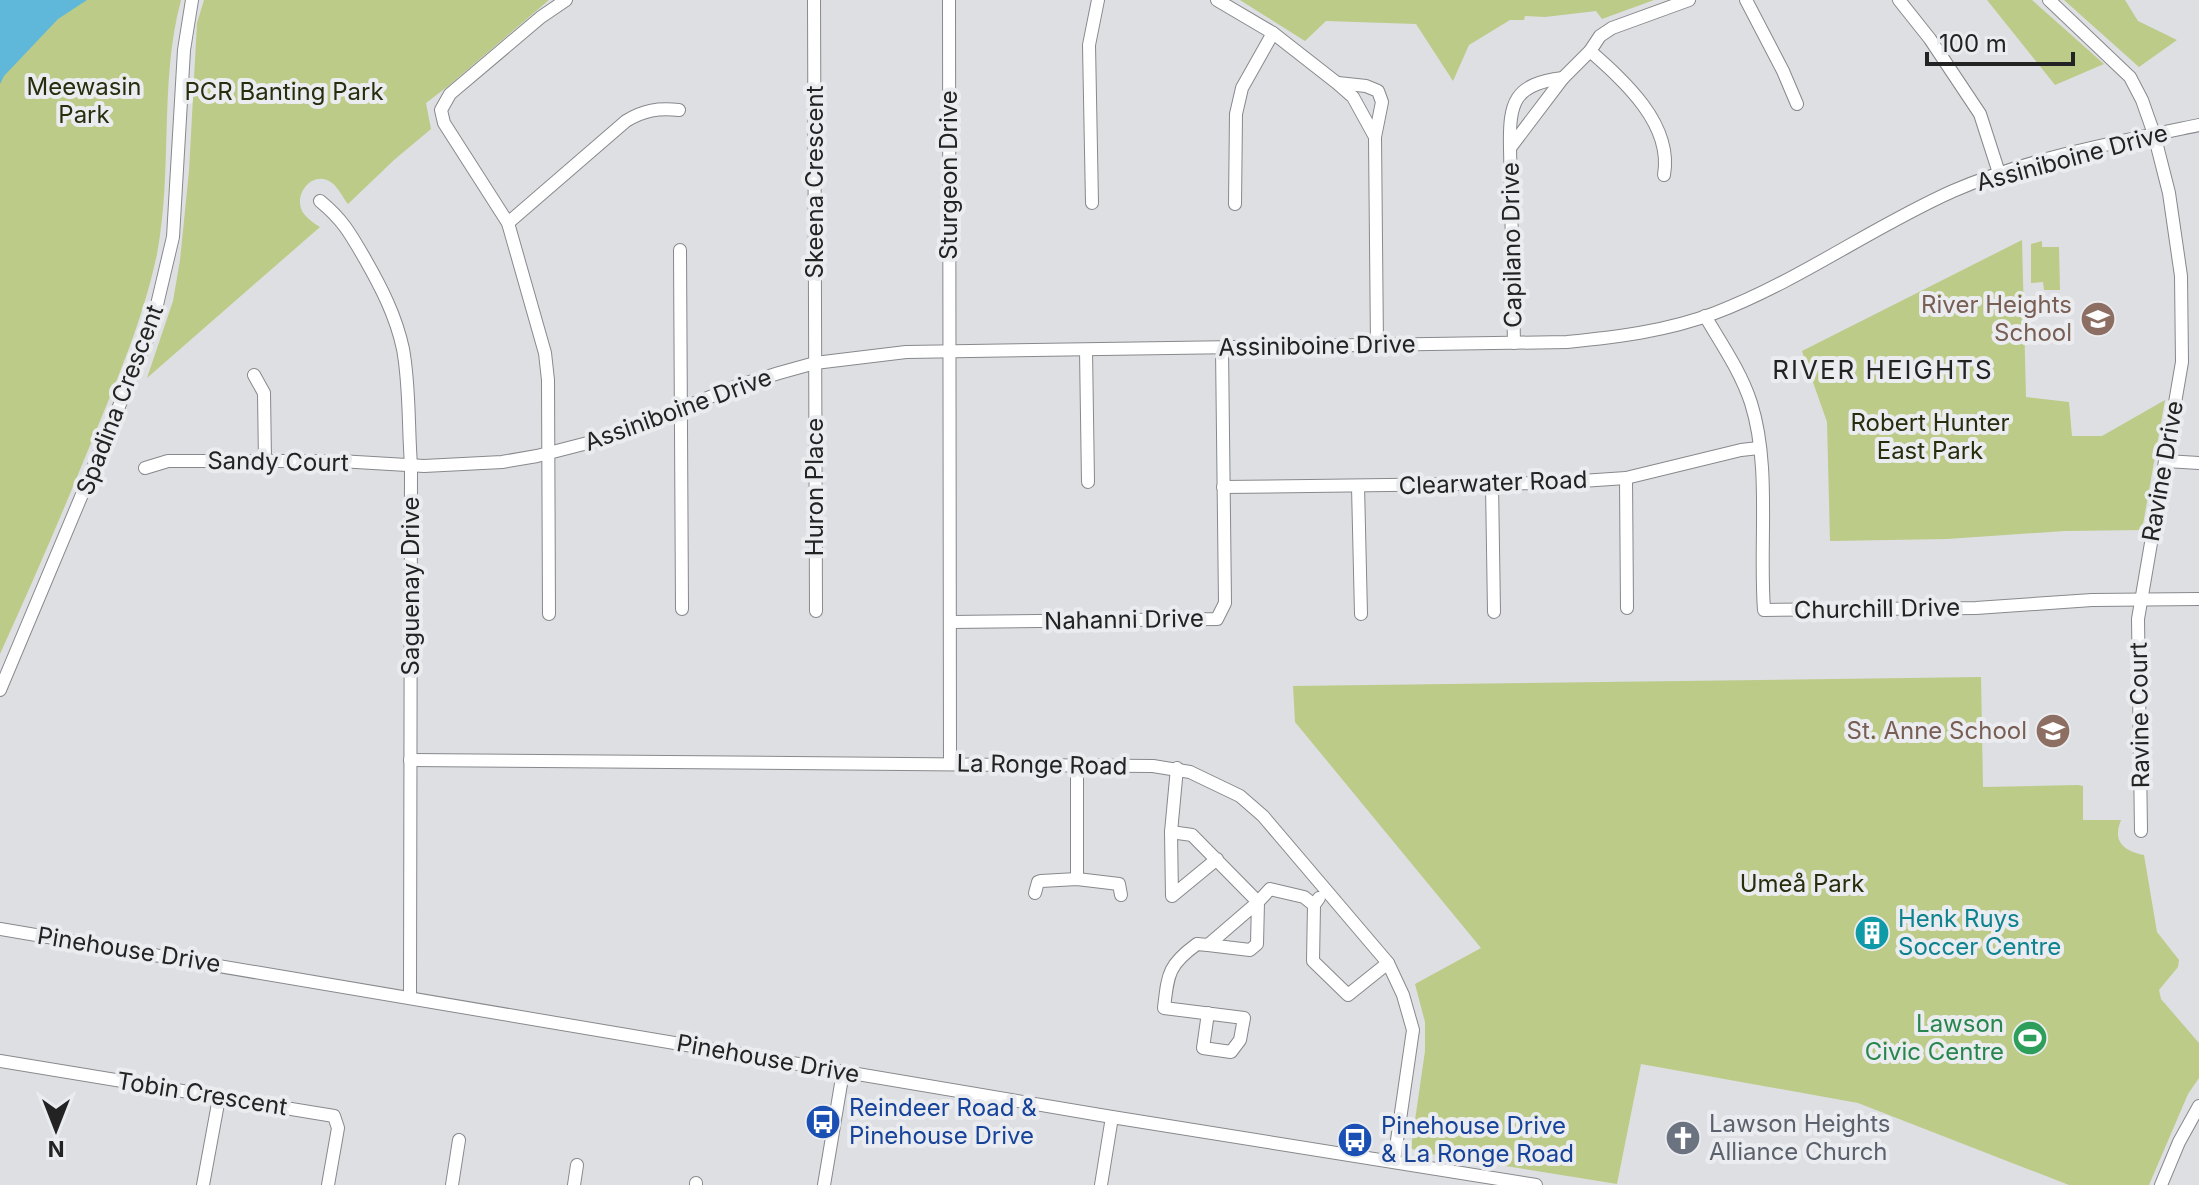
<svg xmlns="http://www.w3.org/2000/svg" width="2199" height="1185" font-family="Inter,sans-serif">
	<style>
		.green { fill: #bccb88 }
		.water { fill: #5fb7da }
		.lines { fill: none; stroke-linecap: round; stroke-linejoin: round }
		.minor-casing { stroke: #87898c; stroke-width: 14 }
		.minor { stroke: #fff; stroke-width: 12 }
		.labels { text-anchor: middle; stroke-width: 8; stroke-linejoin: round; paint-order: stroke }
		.park-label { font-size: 24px; fill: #272d0d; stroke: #ebecef }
		.street-label { font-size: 24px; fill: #232324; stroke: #ebecef }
		.education-label { font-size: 24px; fill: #785e54; stroke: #ebecef; text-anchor: end }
		.culture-label { font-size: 24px; fill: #0d838f; stroke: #ebecef; text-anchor: start }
		.leisure-label { font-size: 24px; fill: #27864d; stroke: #ebecef; text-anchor: end }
		.transit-label { font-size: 24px; fill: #164399; stroke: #ebecef; text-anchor: start }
		.worship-label { font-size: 24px; fill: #5b616d; stroke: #ebecef; text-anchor: start }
		.neighbourhood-label { font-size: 26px; letter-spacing: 2px; fill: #232324; stroke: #ebecef }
	</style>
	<rect width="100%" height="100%" fill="#dddfe2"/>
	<g class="green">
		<path d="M73 0H181C159 82 173 170 157 254 143 320 117 380 91 443 62 514 32 584 0 654V64Z"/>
		<path d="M204 0H549L447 87 426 103 431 129 394 160 348 204C343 198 338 187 332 183 312 168 291 197 304 214 308 219 315 224 320 227L147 378 173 301 180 260 189 171 197 23Z"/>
		<path d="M1240 0H1654L1602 19 1596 11 1545 17 1525 16 1524 20H1510L1469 45 1453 81 1416 24 1326 21 1305 41Z"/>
		<path d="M1987 0H2032L2104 64 2055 85Z"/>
		<path d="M2064 0H2125L2138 21 2177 40 2139 67Z"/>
		<path d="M2022 240 2026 397 2069 402 2072 436H2102L2165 400 2142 530 2065 531 1947 539 1830 541 1827 422 1802 351Z"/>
		<path d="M2042 241V247H2059L2060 290H2044L2043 282 2031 283V244Z"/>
		<path d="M1981 677 1983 787 2078 785 2083 786V820H2121C2112 842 2124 851 2144 855L2157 932 2179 960 2178 967 2159 990 2161 999 2199 1043V1078L2188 1094 2149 1185H2069L1858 1103 1641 1064 1617 1184 1418 1152 1411 1148 1425 1051V1022L1415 984 1481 948 1295 722 1293 686Z"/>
	</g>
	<path class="water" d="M0 0H87L58 19 4 76 0 84Z"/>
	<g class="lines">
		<defs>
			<g id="minor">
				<path d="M814 0 816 611"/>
				<path d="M949 0 950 764"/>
				<path d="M1217 0 1273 33 1337 83 1353 97 1375 137 1377 346"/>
				<path d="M1746 0 1783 71 1797 104"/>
				<path d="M1899 0 1930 39 1980 114 1999 173"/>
				<path d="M2049 0 2130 77 2142 100 2154 134 2169 193 2181 276 2182 362 2138 619 2141 831"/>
				<path d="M1590 51C1624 81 1673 124 1664 175"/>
				<path d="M1338 83 1366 86 1378 91 1382 102 1375 137"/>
				<path d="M1510 148C1509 102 1514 84 1563 78"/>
				<path d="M320 201C343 220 350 233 365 259 381 287 396 316 403 349 410 387 408 426 411 465L410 997"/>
				<path d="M1092 203 1089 45 1098 0"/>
				<path d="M1235 204 1236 114 1242 88 1273 33"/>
				<path d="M508 223 626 121C644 110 658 108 679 110"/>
				<path d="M680 250 682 609"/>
				<path d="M1705 316C1721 343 1741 372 1751 403 1771 466 1759 543 1764 610L1976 608 2092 600 2199 599"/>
				<path d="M1514 343 1510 148 1563 78 1590 51 1600 36 1612 28 1689 0"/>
				<path d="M1086 350 1088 482"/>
				<path d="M254 375 264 393 265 461"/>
				<path d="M2166 461 2199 463"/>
				<path d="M145 468 168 461H339L424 466 502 462 537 456 611 437 737 386 779 373 815 363 906 352 1567 342C1618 337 1667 331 1715 313 1799 281 1872 227 1953 191 2026 159 2121 141 2199 125"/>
				<path d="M1626 478 1627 608"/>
				<path d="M1492 484 1494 612"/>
				<path d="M1358 486 1361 614"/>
				<path d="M1223 487 1552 483 1626 478 1741 450 1759 448"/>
				<path d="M549 614 548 380 545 353 508 223 444 123 441 110 450 94 541 17 566 0"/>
				<path d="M950 622 1217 619 1225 603 1222 348"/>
				<path d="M0 690 151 330 173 237 184 50 192 0"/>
				<path d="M410 760 1153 766 1190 772 1240 796 1263 816 1388 963 1403 995 1413 1030 1394 1161"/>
				<path d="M1077 765V879"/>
				<path d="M1171 832 1177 768"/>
				<path d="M1217 859 1172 896 1171 832 1192 835 1258 902 1208 945 1250 950 1257 944 1258 902 1270 889 1304 897 1314 905"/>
				<path d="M1035 893 1038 882 1041 881 1077 879 1119 884 1121 895"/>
				<path d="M1319 898 1314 905 1313 961 1348 995 1388 963"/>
				<path d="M0 929 1112 1117 1536 1185"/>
				<path d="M1208 1013 1203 1048 1231 1052 1240 1040 1244 1018 1164 1008C1168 974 1168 965 1197 944L1208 945"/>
				<path d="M0 1061 334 1116 338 1128 328 1185"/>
				<path d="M203 1185 219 1098"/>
				<path d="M452 1185 459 1140"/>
				<path d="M574 1185 577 1165"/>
				<path d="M696 1185V1183"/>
				<path d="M824 1185 843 1072"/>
				<path d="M1101 1185 1112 1117"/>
				<path d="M2161 1185 2179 1142 2199 1106"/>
			</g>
		</defs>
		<use href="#minor" class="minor-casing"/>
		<use href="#minor" class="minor"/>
	</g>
	<defs>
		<symbol id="school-disc" viewBox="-11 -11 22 22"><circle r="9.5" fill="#8d6e63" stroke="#ebecef"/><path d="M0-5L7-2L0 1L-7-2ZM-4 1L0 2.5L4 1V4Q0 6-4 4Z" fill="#fff"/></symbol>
		<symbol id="building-disc" viewBox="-11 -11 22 22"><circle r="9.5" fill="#0f9aa8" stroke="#ebecef"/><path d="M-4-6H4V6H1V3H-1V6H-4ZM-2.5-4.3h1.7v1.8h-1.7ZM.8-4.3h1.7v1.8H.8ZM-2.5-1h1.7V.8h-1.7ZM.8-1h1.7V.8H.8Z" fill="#fff"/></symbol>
		<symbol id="stadium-disc" viewBox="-11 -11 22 22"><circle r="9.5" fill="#2e9e5b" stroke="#ebecef"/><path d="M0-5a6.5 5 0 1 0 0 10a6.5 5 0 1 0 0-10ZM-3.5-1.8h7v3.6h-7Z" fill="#fff"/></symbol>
		<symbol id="bus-disc" viewBox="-11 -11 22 22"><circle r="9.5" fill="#1a4fb4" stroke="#ebecef"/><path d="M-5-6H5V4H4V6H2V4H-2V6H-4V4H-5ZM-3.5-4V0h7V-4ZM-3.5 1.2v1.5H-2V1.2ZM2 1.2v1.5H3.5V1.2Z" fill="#fff"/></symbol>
		<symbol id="church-disc" viewBox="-11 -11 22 22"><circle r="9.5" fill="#6b7280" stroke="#ebecef"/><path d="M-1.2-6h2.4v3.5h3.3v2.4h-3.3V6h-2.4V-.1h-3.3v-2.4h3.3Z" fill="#fff"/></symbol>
	</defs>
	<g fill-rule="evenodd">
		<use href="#school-disc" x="2078" y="299" width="40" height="40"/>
		<use href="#school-disc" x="2033" y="711" width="40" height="40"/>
		<use href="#building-disc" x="1852" y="913" width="40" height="40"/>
		<use href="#stadium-disc" x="2010" y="1018" width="40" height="40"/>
		<use href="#bus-disc" x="803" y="1102" width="40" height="40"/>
		<use href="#church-disc" x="1663" y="1118" width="40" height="40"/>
		<use href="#bus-disc" x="1335" y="1120" width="40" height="40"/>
	</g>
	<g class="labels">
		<g class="park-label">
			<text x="84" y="95">Meewasin<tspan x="84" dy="28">Park</tspan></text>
			<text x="284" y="100">PCR Banting Park</text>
			<text x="1930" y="431">Robert Hunter<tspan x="1930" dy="28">East Park</tspan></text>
			<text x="1802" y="892">Umeå Park</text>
		</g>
		<g class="street-label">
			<text transform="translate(2072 158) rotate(-15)" y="8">Assiniboine Drive</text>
			<text transform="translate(949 175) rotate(-90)" y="8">Sturgeon Drive</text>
			<text transform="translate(815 182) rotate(-90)" y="8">Skeena Crescent</text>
			<text transform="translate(1512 245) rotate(-91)" y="8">Capilano Drive</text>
			<text transform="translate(1317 346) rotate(-1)" y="8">Assiniboine Drive</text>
			<text transform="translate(120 400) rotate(-69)" y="8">Spadina Crescent</text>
			<text transform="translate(678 410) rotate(-20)" y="8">Assiniboine Drive</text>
			<text transform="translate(278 462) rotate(1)" y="8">Sandy Court</text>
			<text transform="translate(2163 471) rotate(-80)" y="8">Ravine Drive</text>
			<text transform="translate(1493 483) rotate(-2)" y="8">Clearwater Road</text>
			<text transform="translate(815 487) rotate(-90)" y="8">Huron Place</text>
			<text transform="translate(411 586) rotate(-90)" y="8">Saguenay Drive</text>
			<text transform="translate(1877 609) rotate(-1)" y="8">Churchill Drive</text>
			<text transform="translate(1124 620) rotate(-1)" y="8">Nahanni Drive</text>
			<text transform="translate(2140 715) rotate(-91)" y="8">Ravine Court</text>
			<text transform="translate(1042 765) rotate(1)" y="8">La Ronge Road</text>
			<text transform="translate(129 950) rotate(9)" y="8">Pinehouse Drive</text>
			<text transform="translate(768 1059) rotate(10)" y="8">Pinehouse Drive</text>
			<text transform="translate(202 1094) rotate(9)" y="8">Tobin Crescent</text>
		</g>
		<g class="education-label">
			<text x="2072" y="313">River Heights<tspan x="2072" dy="28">School</tspan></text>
			<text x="2027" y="739">St. Anne School</text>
		</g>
		<g class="culture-label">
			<text x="1898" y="927">Henk Ruys<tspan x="1898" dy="28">Soccer Centre</tspan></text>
		</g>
		<g class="leisure-label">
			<text x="2004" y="1032">Lawson<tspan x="2004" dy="28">Civic Centre</tspan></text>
		</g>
		<g class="transit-label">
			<text x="849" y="1116">Reindeer Road &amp;<tspan x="849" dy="28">Pinehouse Drive</tspan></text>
			<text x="1381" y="1134">Pinehouse Drive<tspan x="1381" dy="28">&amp; La Ronge Road</tspan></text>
		</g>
		<g class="worship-label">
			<text x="1709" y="1132">Lawson Heights<tspan x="1709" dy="28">Alliance Church</tspan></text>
		</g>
		<g class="neighbourhood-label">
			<text x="1883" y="379">RIVER HEIGHTS</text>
		</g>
	</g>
	<g transform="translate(56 1129) rotate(180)" stroke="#ebecef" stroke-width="6" paint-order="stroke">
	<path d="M0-6L14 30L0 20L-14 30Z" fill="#232324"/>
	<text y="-12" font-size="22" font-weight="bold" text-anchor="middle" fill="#232324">N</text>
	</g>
	<path d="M1927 52v12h146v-12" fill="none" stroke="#232324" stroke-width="4"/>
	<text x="1939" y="52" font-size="24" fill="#232324" stroke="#ebecef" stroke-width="6" paint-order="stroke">100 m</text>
</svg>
